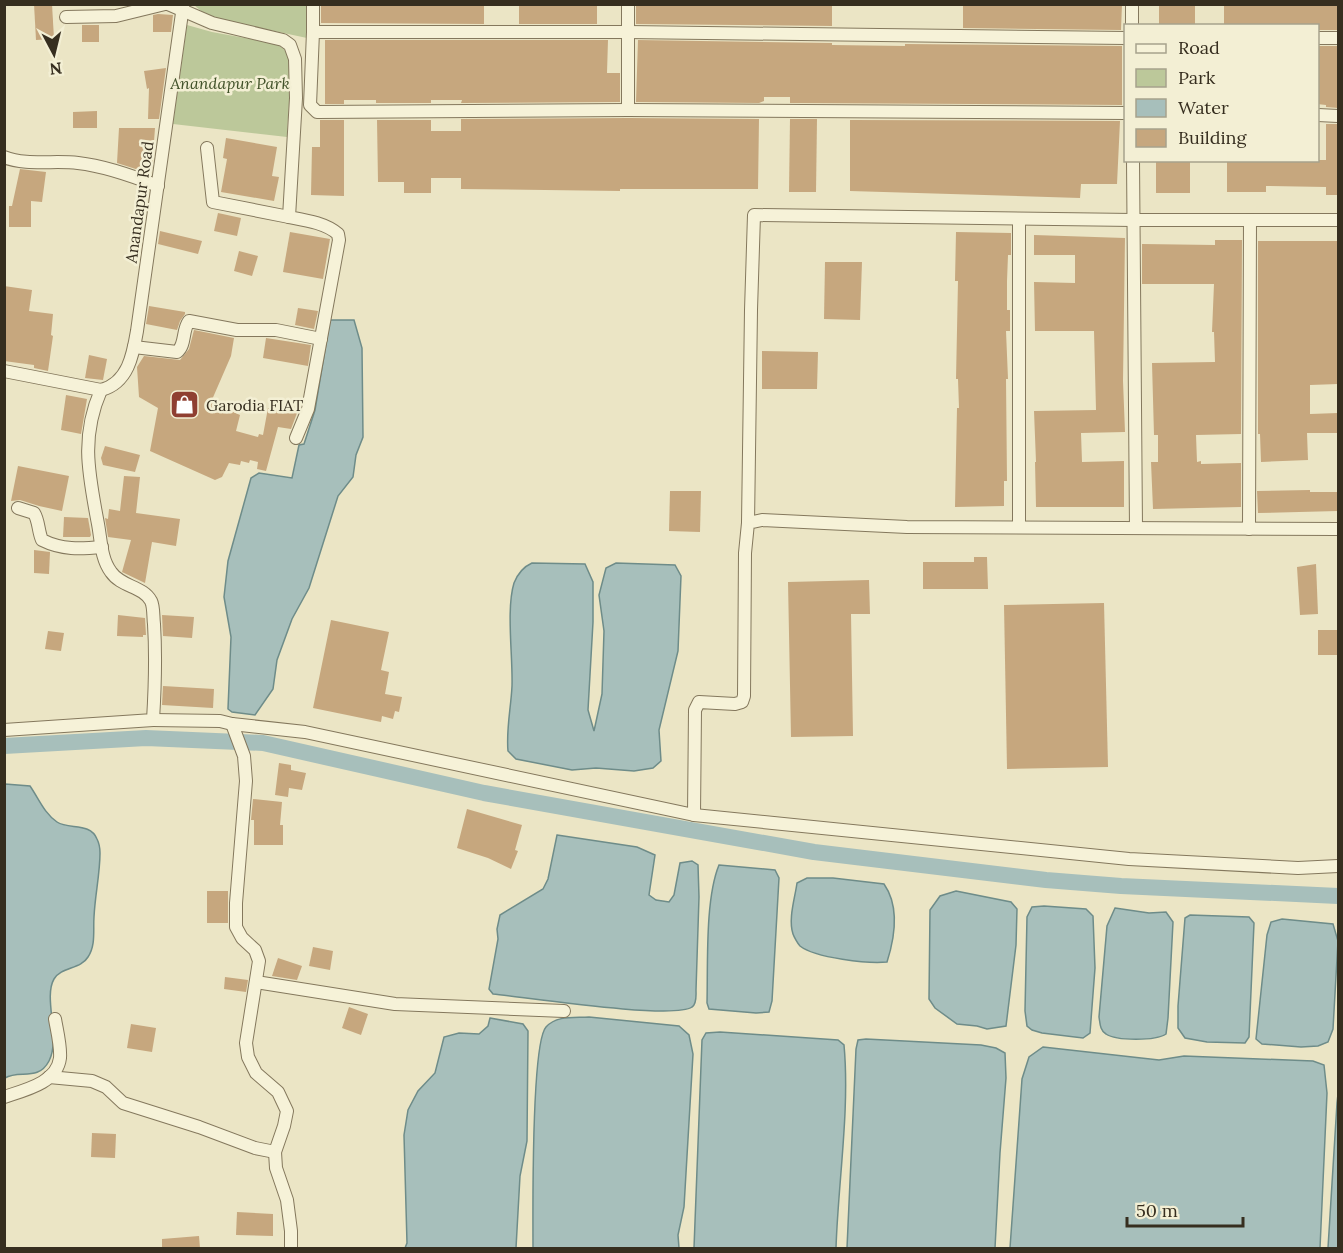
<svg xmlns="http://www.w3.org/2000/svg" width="1343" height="1253" font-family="Lora,serif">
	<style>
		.green { fill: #bcc89a }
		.water { fill: #a7bfbb; stroke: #6e8c89; stroke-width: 1.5 }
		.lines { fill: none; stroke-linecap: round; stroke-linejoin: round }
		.canal { stroke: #a7bfbb; stroke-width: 16 }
		.building { fill: #c6a77e }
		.street-casing { stroke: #84785d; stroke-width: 14 }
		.street { stroke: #f6f2d8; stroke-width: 12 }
		.labels { text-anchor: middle; stroke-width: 5; stroke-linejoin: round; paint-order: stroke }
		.park-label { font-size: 16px; font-style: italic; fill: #405128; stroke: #f3efd4 }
		.street-label { font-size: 16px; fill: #362e1f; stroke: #f3efd4 }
		.poi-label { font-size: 16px; fill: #362e1f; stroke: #f3efd4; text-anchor: start }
	</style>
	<rect width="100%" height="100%" fill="#ebe5c5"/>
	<g class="green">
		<path d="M194 5H306L307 38 208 17Z"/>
		<path d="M187 25 212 32 277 44C281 47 285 49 287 54 294 69 287 119 287 137L173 124Z"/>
	</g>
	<g class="water">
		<path d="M330 320H354L362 348 363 437 356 455 353 477 338 496 309 588 292 619 277 660 273 689 255 715 232 712 228 709 231 637 224 597 228 561 251 478 259 473 292 478 299 445 304 444 315 410Z"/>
		<path d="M532 563 585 564 593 582V622L588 710 594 731 602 694 604 631 599 595 606 568 616 563 675 565 681 576 678 651 659 730 661 761 653 768 634 771 596 768 572 770 516 759 508 751C506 729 511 708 512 686 513 657 506 609 514 583 518 573 523 567 532 563Z"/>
		<path d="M5 784 30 786C39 799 44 813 57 822 69 830 90 822 97 839 99 843 100 849 100 853 100 874 95 895 94 917 93 930 96 945 88 957 81 969 61 967 54 979 43 998 61 1038 49 1061 38 1082 19 1069 5 1078Z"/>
		<path d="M557 835 637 847 655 855 649 895 656 900 669 902 674 895 680 863 692 861 698 865 699 897 696 990C696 995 697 1004 692 1007 673 1020 524 997 493 994L489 989 498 939 497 929 500 915 543 889 548 879Z"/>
		<path d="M719 865 775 870 779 878 772 1001 769 1012 756 1013 709 1009 707 1003C708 964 705 899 719 865Z"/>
		<path d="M807 878H833L884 884C900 907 895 937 887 962 869 964 815 958 800 946 798 944 794 937 793 934 788 919 795 898 797 883Z"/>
		<path d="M956 891 1011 902 1017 909 1016 945 1006 1026 987 1029 977 1026 957 1024 935 1008 929 999 930 910 940 896Z"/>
		<path d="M1044 906 1086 909 1093 916 1095 968 1090 1033 1083 1038 1042 1033 1032 1030 1027 1026 1025 1011 1027 917 1032 907Z"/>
		<path d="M1115 908 1149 913 1166 912 1173 922 1168 1018 1166 1034C1156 1041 1116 1041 1106 1034 1100 1031 1100 1023 1099 1017L1107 926Z"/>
		<path d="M1190 915 1249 917 1254 923 1249 1037 1245 1043 1207 1042 1185 1038 1178 1028V1006L1185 918Z"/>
		<path d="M1282 919 1333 924 1338 941 1333 1029 1328 1042 1318 1046 1301 1047 1262 1044 1256 1039 1267 935 1271 922Z"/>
		<path d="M589 1017 679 1026 689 1035 693 1054 684 1207 678 1235 679 1248H533C533 1216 531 1044 546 1027 557 1015 574 1018 589 1017Z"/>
		<path d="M490 1018 523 1024 528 1031 527 1141 520 1176 516 1248H405L407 1243 404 1135 408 1110 418 1091 435 1073 444 1037 459 1033 479 1034 488 1026Z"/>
		<path d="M720 1032 838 1040 844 1045C850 1110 838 1183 836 1248H694L702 1040 706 1033Z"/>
		<path d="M866 1039 981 1045 996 1048 1005 1053 1006 1078 1000 1153 995 1248H847L856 1049 858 1040Z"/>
		<path d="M1043 1047 1159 1060 1184 1056 1313 1061 1324 1065 1327 1093 1320 1248H1010L1022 1079 1029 1057Z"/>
		<path d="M1338 1094V1248H1328L1337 1103Z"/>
	</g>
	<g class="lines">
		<path class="canal" d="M4 746 146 738 263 743 484 793 814 852 1046 880 1121 886 1338 896"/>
	</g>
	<g class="building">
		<path d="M34 4H52L54 39 36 40Z"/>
		<path d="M321 4H484V24L321 23Z"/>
		<rect x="519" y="4" width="78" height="20"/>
		<path d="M636 4H832V26L636 24Z"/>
		<path d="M963 4H1122L1121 30 963 28Z"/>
		<rect x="1159" y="4" width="36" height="22"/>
		<path d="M1224 4H1338V30H1317V26H1224Z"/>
		<path d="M158 14 173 15 171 32H153V15Z"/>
		<rect x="82" y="25" width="17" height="17"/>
		<path d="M325 40H608L607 73H620V102L461 103 462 100H431V103H376V100H344V104H325Z"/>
		<path d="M638 40 832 43V45L905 46V44L1122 46V105L790 103V97H764V101L759 103 636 102Z"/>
		<path d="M1317 46H1338V108L1326 107V105L1317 104Z"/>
		<path d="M166 68 159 119H148L149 88 147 89 144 71Z"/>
		<path d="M97 111V128H73V112Z"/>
		<path d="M628 118 759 119 758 189H620V191L461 189V178H431V193H404V182H378L377 120H431V131H461V119Z"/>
		<path d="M790 119H817L816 192H789Z"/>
		<path d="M320 120H344V196L311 195 312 147H320Z"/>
		<path d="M850 120 1120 121 1117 184H1081L1080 198 850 191Z"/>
		<path d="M1326 124H1338V195H1326V187L1266 186V192H1227V160H1326Z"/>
		<path d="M119 128H155L152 169H143L142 171 117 163Z"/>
		<path d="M226 138 277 147 272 176 279 177 274 201 221 192 227 159 223 158Z"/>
		<rect x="1156" y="160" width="34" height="33"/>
		<path d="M20 169 46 172 42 202 31 201V227H9V206H12Z"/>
		<path d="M218 213 241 218 237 236 214 231Z"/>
		<path d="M160 231 202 241 198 254 158 244Z"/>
		<path d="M290 232 330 239 323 279 283 272Z"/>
		<path d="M956 232 1011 233V255H1008L1007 281V310H1010V331H1006L1008 379H1006L1007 481H1004V506L955 507 957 408H959L958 379H956L958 281H955Z"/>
		<path d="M1034 235 1125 238 1123 381 1125 432 1081 433 1082 462 1124 461V507H1036L1035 462H1036L1034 411 1096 410 1094 331H1035L1034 282 1075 283V255H1034Z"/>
		<path d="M1215 240H1242L1241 434 1196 435 1197 462 1201 461V464L1241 463V507L1153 509 1151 462H1158V435H1154L1152 363 1215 362 1214 332H1212L1214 284H1142V244L1215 245Z"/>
		<path d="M1258 241H1338V384L1310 385V414L1338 413V433H1307L1308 460 1261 462 1260 434H1258Z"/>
		<path d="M239 251 258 256 252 276 234 271Z"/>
		<path d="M825 262H862L860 320 824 319Z"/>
		<path d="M4 286 32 290 29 311 53 314 51 335 53 336 48 371 34 368V365L4 361Z"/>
		<path d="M149 306 185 312V314L180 321 177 330 146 324Z"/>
		<path d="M298 308 318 311 314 329 295 325Z"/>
		<path d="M194 330 234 338 231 356 211 402 240 415 236 431 258 437 259 434 263 435 268 408 297 413 291 429 278 427 266 471 257 469 258 462 250 460 249 463 241 461 240 465 229 463 222 477 215 480 150 451 158 408 139 397 137 367 144 356 180 360 189 349Z"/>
		<path d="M266 338 311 345 308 366 263 358Z"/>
		<path d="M762 351 818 352 817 389H762Z"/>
		<path d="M89 355 107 359 103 380 85 378Z"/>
		<path d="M66 395 87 399 81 434 61 430Z"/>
		<path d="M105 446 140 455 135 472 103 465 101 458Z"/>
		<path d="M18 466 69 476 62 511 39 506 20 500 11 501Z"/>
		<path d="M124 476 140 477 136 513 180 519 176 546 152 542 145 583 122 572 131 540 108 537 105 518 108 519 109 509 120 511Z"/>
		<path d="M1310 490V492H1338V511L1258 513 1257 491Z"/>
		<path d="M670 491H701L700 532 669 531Z"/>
		<path d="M64 517 88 518 91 535 90 537H63Z"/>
		<path d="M34 550 50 552 49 574 34 573Z"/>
		<path d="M974 557H987L988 589H923V562H974Z"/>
		<path d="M1316 564 1318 614 1300 615 1297 567Z"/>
		<path d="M869 580 870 614H851L853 736 791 737 788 582Z"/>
		<path d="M1104 603 1108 767 1007 769 1004 605Z"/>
		<path d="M118 615 145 618 146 635H143V637L117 636Z"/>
		<path d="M162 615 194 617 192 638 163 636Z"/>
		<path d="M331 620 389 632 381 670 389 672 385 694 402 697 399 712 395 711 393 719 382 716 381 722 313 708Z"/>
		<rect x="1318" y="630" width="20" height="25"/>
		<path d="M48 631 64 633 61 651 45 649Z"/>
		<path d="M163 686 214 689 213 708 162 705Z"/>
		<path d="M279 763 291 765V770L306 773 302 790 289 788 288 797 275 795Z"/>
		<path d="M253 799 282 802 280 825H283V845H254V820H251Z"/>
		<path d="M467 809 522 825 515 850 518 851 511 869 488 858 457 848Z"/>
		<rect x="207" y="891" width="21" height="32"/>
		<path d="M313 947 333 951 330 970 309 966Z"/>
		<path d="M278 958 302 966 297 980 272 976Z"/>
		<path d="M225 977 248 980 246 992 224 989Z"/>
		<path d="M349 1007 368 1014 361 1035 342 1028Z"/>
		<path d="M131 1024 156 1028 152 1052 127 1048Z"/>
		<path d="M92 1133 116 1134 115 1158 91 1157Z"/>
		<path d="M237 1212 273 1214V1236L236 1235Z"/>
		<path d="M199 1236 200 1248H162V1239Z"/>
	</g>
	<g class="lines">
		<defs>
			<g id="street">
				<path d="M168 4 212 23 283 40 290 45 295 59 296 98 289 217C305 220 326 223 338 234L339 240 308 409 296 438"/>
				<path d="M313 4V32L310 105 317 112 628 110 1126 113"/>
				<path d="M628 4V110"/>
				<path d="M1132 4V26"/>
				<path d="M66 17 116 16 165 4"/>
				<path d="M313 32H628L1126 38"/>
				<path d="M1318 38H1338"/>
				<path d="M1318 115 1338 116"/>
				<path d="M207 148 213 202 289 217"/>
				<path d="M4 157C26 166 55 160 78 163 105 166 133 176 158 186"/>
				<path d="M1133 160 1136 528"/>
				<path d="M134 347 177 352C186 345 182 330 189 321L237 330H276L321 339"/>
				<path d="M4 371 101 390C128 383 133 355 137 331L183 6"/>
				<path d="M18 508 34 513C39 521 38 531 42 540 62 550 80 549 102 547"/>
				<path d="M748 523 751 310 754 215 1133 220H1338"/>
				<path d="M1019 527V219"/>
				<path d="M1249 529 1250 220"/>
				<path d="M153 720 220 721 232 724 305 732 694 815 1129 859 1298 868 1338 866"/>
				<path d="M232 724 244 756 246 781 236 903V927L242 938 255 950 259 961 246 1043 248 1057 256 1073 278 1092 287 1111 284 1126 275 1152 276 1168 287 1200 291 1231V1248"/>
				<path d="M4 730 153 720C155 688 156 656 154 624 153 617 154 607 151 601 143 586 121 587 111 572 101 559 101 540 98 524 89 475 80 438 101 390"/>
				<path d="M694 815 695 710 699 702 735 704 742 702 744 696 745 553 748 523 762 520 907 527 1338 529"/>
				<path d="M256 982 395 1004 564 1011"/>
				<path d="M49 1077 92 1081 106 1087 123 1103 199 1127 255 1148 275 1152"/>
				<path d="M4 1097C25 1090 57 1083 60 1058 61 1046 57 1031 55 1019"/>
			</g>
		</defs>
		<use href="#street" class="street-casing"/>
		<use href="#street" class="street"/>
	</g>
	<defs>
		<symbol id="shop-square" viewBox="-11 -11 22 22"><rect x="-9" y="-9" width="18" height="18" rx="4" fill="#8f3f31" stroke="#f3efd4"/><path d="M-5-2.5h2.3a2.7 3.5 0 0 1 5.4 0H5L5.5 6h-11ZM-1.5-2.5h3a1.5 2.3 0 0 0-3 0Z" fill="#fff"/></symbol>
	</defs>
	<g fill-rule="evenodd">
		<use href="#shop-square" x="168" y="388" width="33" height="33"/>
	</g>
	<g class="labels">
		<g class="park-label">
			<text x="230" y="89">Anandapur Park</text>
		</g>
		<g class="street-label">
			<text transform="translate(139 202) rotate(-82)" y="6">Anandapur Road</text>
		</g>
		<g class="poi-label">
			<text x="206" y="411">Garodia FIAT</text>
		</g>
	</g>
	<rect width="1343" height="1253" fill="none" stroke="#362e1f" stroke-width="12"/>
	<rect x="1124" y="24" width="195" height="138" fill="#f3efd4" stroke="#a7a28c" stroke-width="1.5"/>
	<rect x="1136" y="44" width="30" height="9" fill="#f6f2d8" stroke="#a7a28c" stroke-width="1.5"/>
	<text x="1178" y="54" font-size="18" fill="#362e1f">Road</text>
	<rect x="1136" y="69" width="30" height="18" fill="#bcc89a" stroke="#a7a28c" stroke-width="1.5"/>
	<text x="1178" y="84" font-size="18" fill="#362e1f">Park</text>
	<rect x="1136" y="99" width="30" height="18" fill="#a7bfbb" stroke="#a7a28c" stroke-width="1.5"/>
	<text x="1178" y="114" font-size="18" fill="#362e1f">Water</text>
	<rect x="1136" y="129" width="30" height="18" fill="#c6a77e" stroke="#a7a28c" stroke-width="1.5"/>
	<text x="1178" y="144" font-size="18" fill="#362e1f">Building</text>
	<g transform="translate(54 54) rotate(173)" stroke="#f3efd4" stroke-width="4.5" paint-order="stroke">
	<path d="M0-4.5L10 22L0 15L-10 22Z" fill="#362e1f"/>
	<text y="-9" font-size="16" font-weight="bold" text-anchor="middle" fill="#362e1f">N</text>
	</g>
	<path d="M1127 1217v9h116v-9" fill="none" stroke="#362e1f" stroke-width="3"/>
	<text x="1136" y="1217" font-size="18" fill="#362e1f" stroke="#f3efd4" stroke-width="4.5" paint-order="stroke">50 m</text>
</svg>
